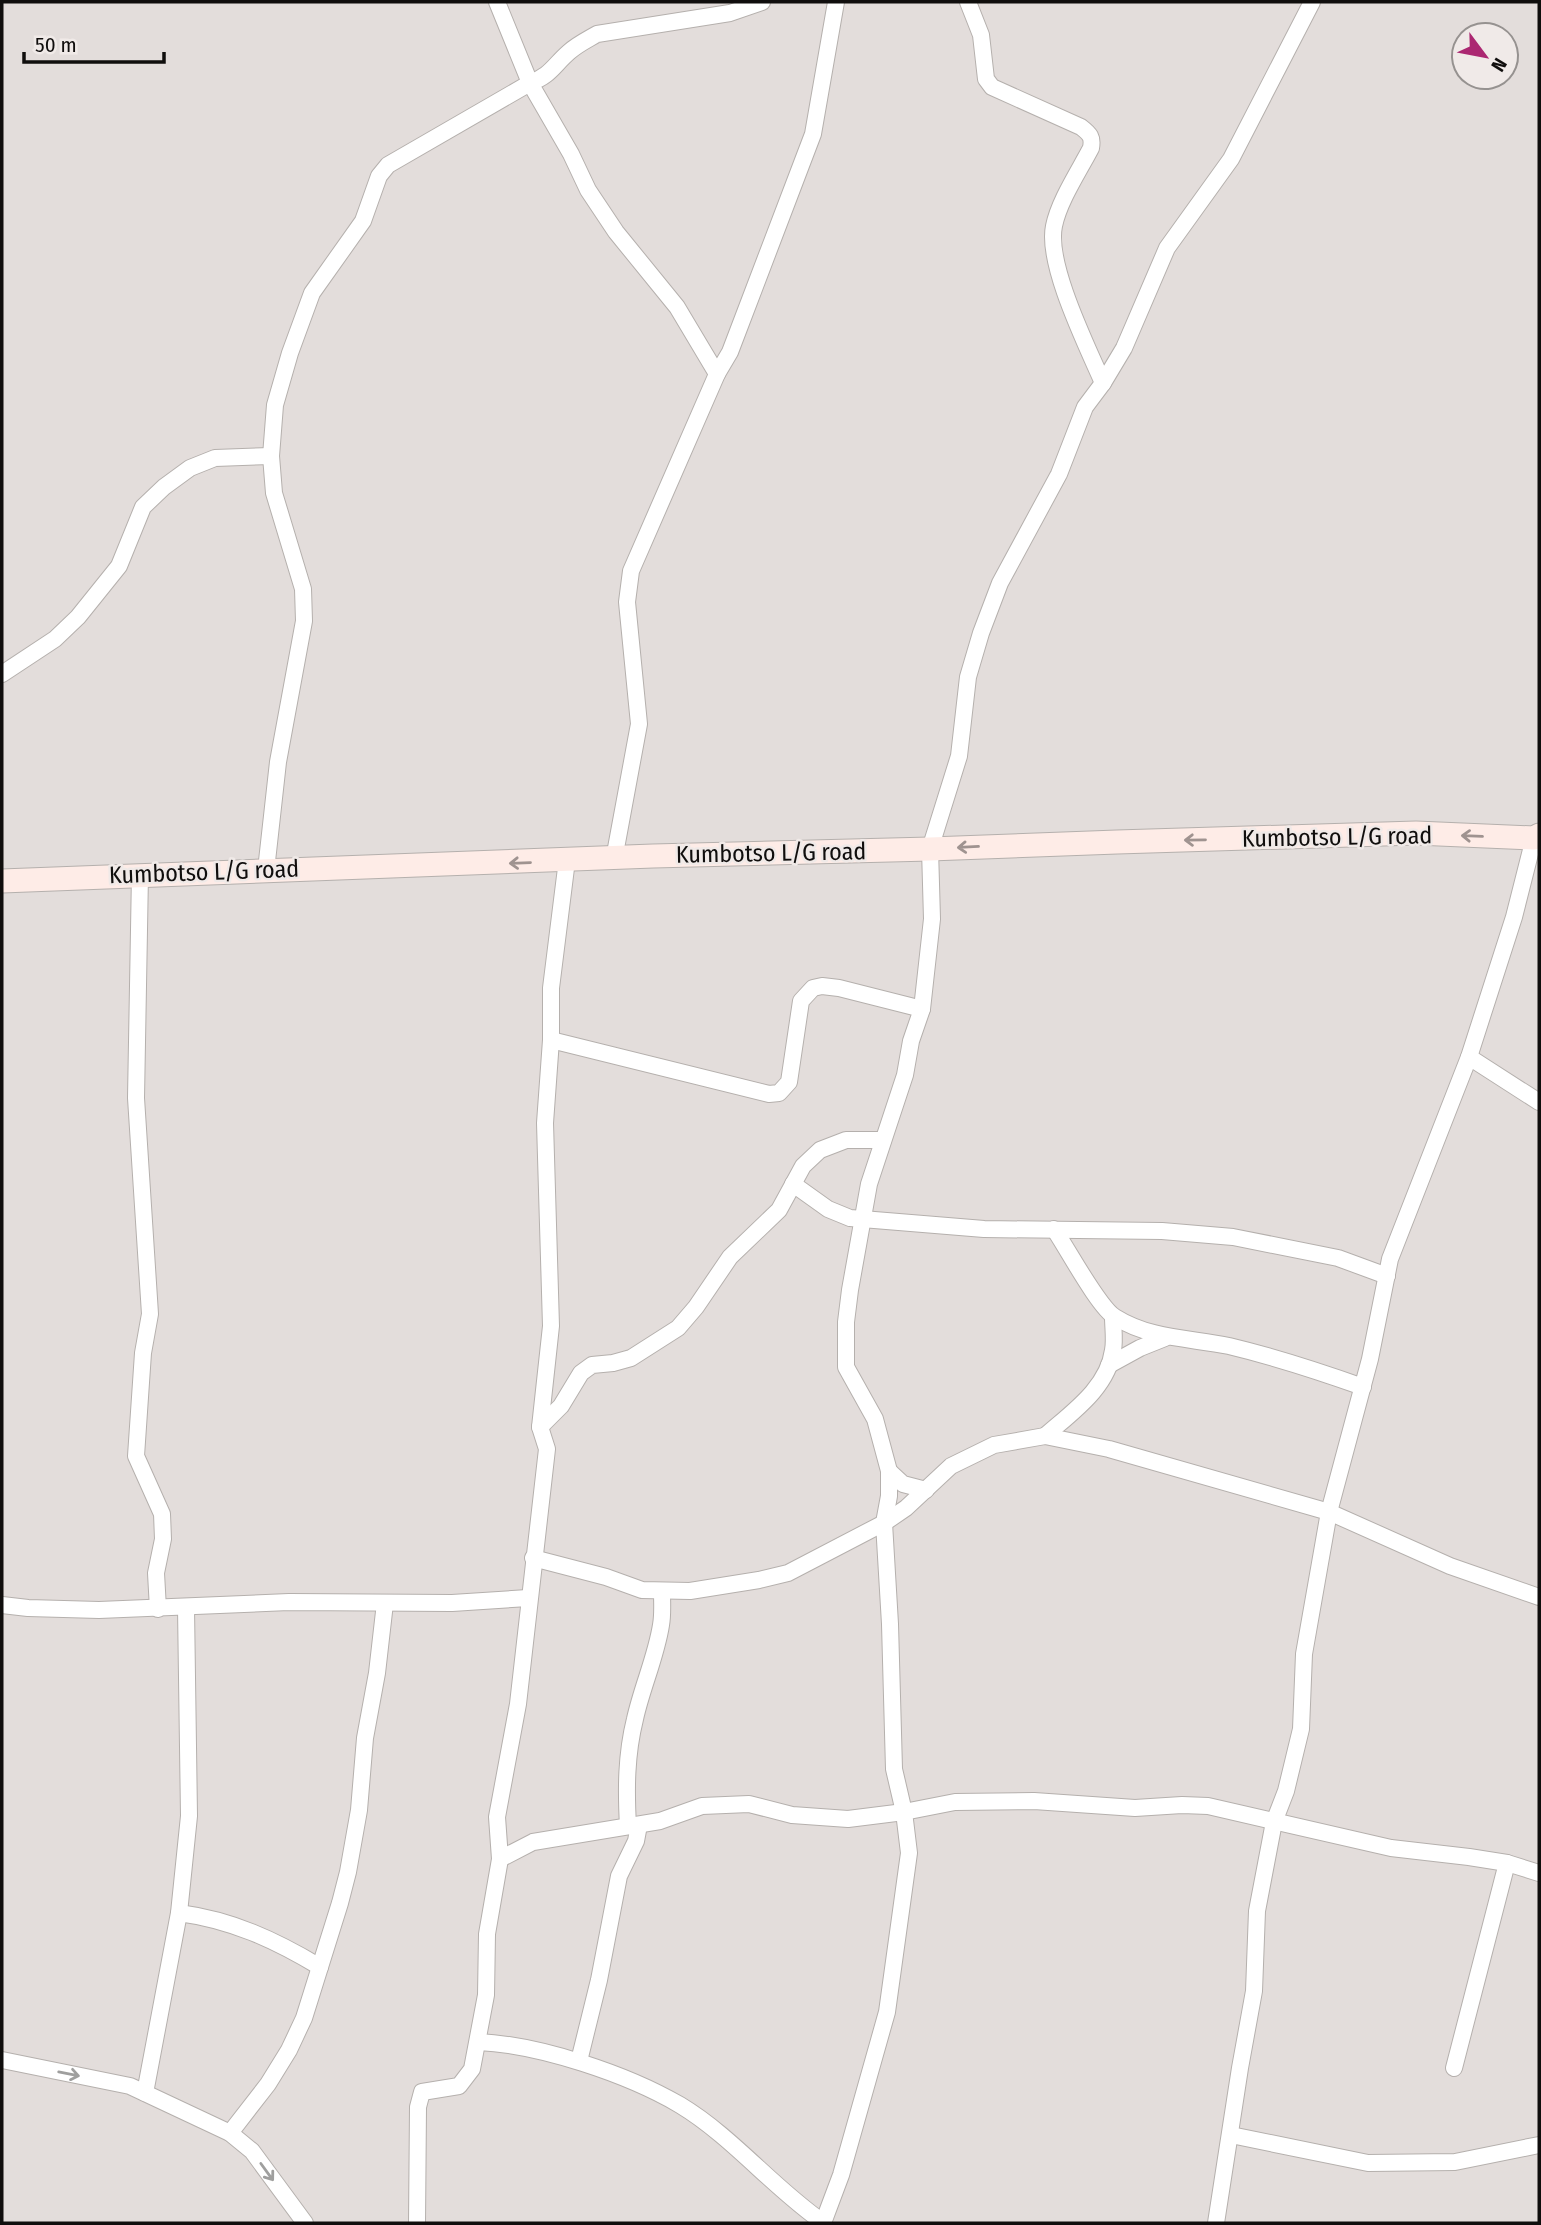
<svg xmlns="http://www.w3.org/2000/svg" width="1541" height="2225" font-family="'Fira Sans Condensed',sans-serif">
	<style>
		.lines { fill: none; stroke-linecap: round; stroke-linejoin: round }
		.minor-casing { stroke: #b5b0ad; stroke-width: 18 }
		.secondary-casing { stroke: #b5b0ad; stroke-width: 25 }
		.minor { stroke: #fff; stroke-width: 16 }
		.secondary { stroke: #feece7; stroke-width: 23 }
		.oneway { stroke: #9f9390 }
		.oneway2 { stroke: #9f9f9e }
		.labels { text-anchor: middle; stroke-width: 5; stroke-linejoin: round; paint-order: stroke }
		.street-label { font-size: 24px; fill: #100e0d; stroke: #f0eae8 }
	</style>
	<rect width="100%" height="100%" fill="#e3dddb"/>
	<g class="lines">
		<defs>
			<g id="minor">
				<path d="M497 2 530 83 571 154 588 190 616 232 677 307 717 374 631 571 627 602 639 724 614 859"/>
				<path d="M968 2 981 35 986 79 992 87 1081 127C1090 134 1093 137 1091 148 1079 171 1059 201 1054 226 1046 264 1087 346 1103 383"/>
				<path d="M717 374 730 352 813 134 836 2"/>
				<path d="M2 674 55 639 78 617 119 566 143 507 164 487 190 468 215 458 271 456"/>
				<path d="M266 870 278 762 304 621 303 589 274 493 271 456 275 405 290 353 312 293 363 221 379 176 388 165 530 83C551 75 553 66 569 52 578 44 587 40 597 34L730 13 762 2"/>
				<path d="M140 874 136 1098 150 1314 143 1353 136 1456 162 1514 163 1539 156 1573 158 1609"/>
				<path d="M551 1040 769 1094 779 1093 789 1082 801 1001 813 988 822 986 839 988 922 1009"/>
				<path d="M1469 1057 1539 1102"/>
				<path d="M793 1184 828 1209 850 1218 984 1229 1162 1231 1233 1237 1338 1258 1387 1276"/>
				<path d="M1054 1229C1067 1248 1099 1308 1115 1317 1150 1339 1190 1338 1229 1346 1275 1357 1318 1371 1363 1387"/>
				<path d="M1109 1365 1140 1348 1165 1338"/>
				<path d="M540 1427 561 1406 581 1373 592 1365 613 1363 631 1358 678 1328 696 1307 730 1257 779 1210 803 1166 820 1150 846 1140H883"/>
				<path d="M1045 1436C1071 1413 1108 1388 1113 1350 1115 1340 1113 1327 1113 1317"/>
				<path d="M889 1471 903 1484 926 1490"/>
				<path d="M533 1558 606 1577 642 1590 690 1591 759 1580 788 1573 884 1523 906 1508 951 1466 994 1445 1045 1436 1109 1449 1329 1512 1450 1566 1539 1597"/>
				<path d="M2 1605 28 1608 99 1610 289 1602 452 1603 528 1598"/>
				<path d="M628 1826C626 1790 626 1755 635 1719 642 1687 656 1657 661 1625 663 1614 662 1603 662 1592"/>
				<path d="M500 1859 533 1842 660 1821 702 1806 749 1804 792 1815 848 1819 904 1812 955 1802 1034 1801 1135 1808 1182 1805 1208 1806 1391 1848 1469 1857 1507 1863 1539 1873"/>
				<path d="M179 1913C232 1920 275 1940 320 1967"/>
				<path d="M479 2042C540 2045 627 2074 680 2105 733 2137 773 2188 824 2223"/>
				<path d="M2 2060 130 2086 230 2133 252 2151 305 2223"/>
				<path d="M579 2061 599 1980 619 1876 636 1841 639 1825"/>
				<path d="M1454 2068 1507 1863"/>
				<path d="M145 2093 179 1913 189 1816 186 1608"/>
				<path d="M230 2133 268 2084 289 2050 304 2018 340 1903 348 1872 359 1810 365 1738 377 1673 385 1603"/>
				<path d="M1231 2135 1368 2163 1455 2162 1539 2145"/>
				<path d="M417 2223 418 2107 422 2092 459 2086 472 2069 486 1995 487 1934 500 1859 497 1817 518 1704 547 1449 540 1427 551 1326 545 1123 551 1040V988L567 860"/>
				<path d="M823 2223 841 2175 887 2012 909 1853 904 1812 894 1769 890 1624 884 1523 889 1496V1471L875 1419 846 1367V1322L850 1290 869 1184 905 1075 911 1041 922 1009 932 919 930 849 959 756 968 677 981 633 1000 583 1059 474 1085 407 1103 383 1124 348 1167 248 1231 159 1312 2"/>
				<path d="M1216 2223 1240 2068 1254 1991 1257 1911 1274 1822 1286 1791 1301 1729 1304 1654 1329 1512 1370 1359 1390 1259 1469 1057 1514 917 1534 838"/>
			</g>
			<path id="secondary" d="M2 881 653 856 930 849 1117 842 1416 833 1534 838 1539 835"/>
		</defs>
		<use href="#minor" class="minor-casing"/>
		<use href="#secondary" class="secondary-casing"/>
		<use href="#minor" class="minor"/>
		<use href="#secondary" class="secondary"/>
	</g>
	<defs><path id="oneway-shaft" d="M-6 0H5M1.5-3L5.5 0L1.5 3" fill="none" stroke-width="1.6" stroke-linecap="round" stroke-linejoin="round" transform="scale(1.75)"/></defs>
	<g class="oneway">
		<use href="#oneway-shaft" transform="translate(1472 836) rotate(-178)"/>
		<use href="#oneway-shaft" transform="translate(1195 840) rotate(179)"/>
		<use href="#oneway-shaft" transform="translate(968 847) rotate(177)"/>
		<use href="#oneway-shaft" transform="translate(520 863) rotate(178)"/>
	</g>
	<g class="oneway2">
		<use href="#oneway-shaft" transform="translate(69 2074) rotate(11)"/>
		<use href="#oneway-shaft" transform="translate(267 2172) rotate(54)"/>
	</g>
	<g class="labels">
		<g class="street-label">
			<text transform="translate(1337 837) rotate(-1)" y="8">Kumbotso L/G road</text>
			<text transform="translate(771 853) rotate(-1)" y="8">Kumbotso L/G road</text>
			<text transform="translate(204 872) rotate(-2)" y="8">Kumbotso L/G road</text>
		</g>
	</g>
	<rect width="1541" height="2225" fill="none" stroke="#100e0d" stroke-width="7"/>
	<g transform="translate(1485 56) rotate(122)"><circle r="33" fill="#f0eae8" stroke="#969290" stroke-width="2"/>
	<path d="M0-5L12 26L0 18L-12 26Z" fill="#ab2771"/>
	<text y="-10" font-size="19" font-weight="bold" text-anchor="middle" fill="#100e0d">N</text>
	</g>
	<path d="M24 52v10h140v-10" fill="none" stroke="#100e0d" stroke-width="3.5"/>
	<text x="35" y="52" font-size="21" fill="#100e0d" stroke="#f0eae8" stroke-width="5" paint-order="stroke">50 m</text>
</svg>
